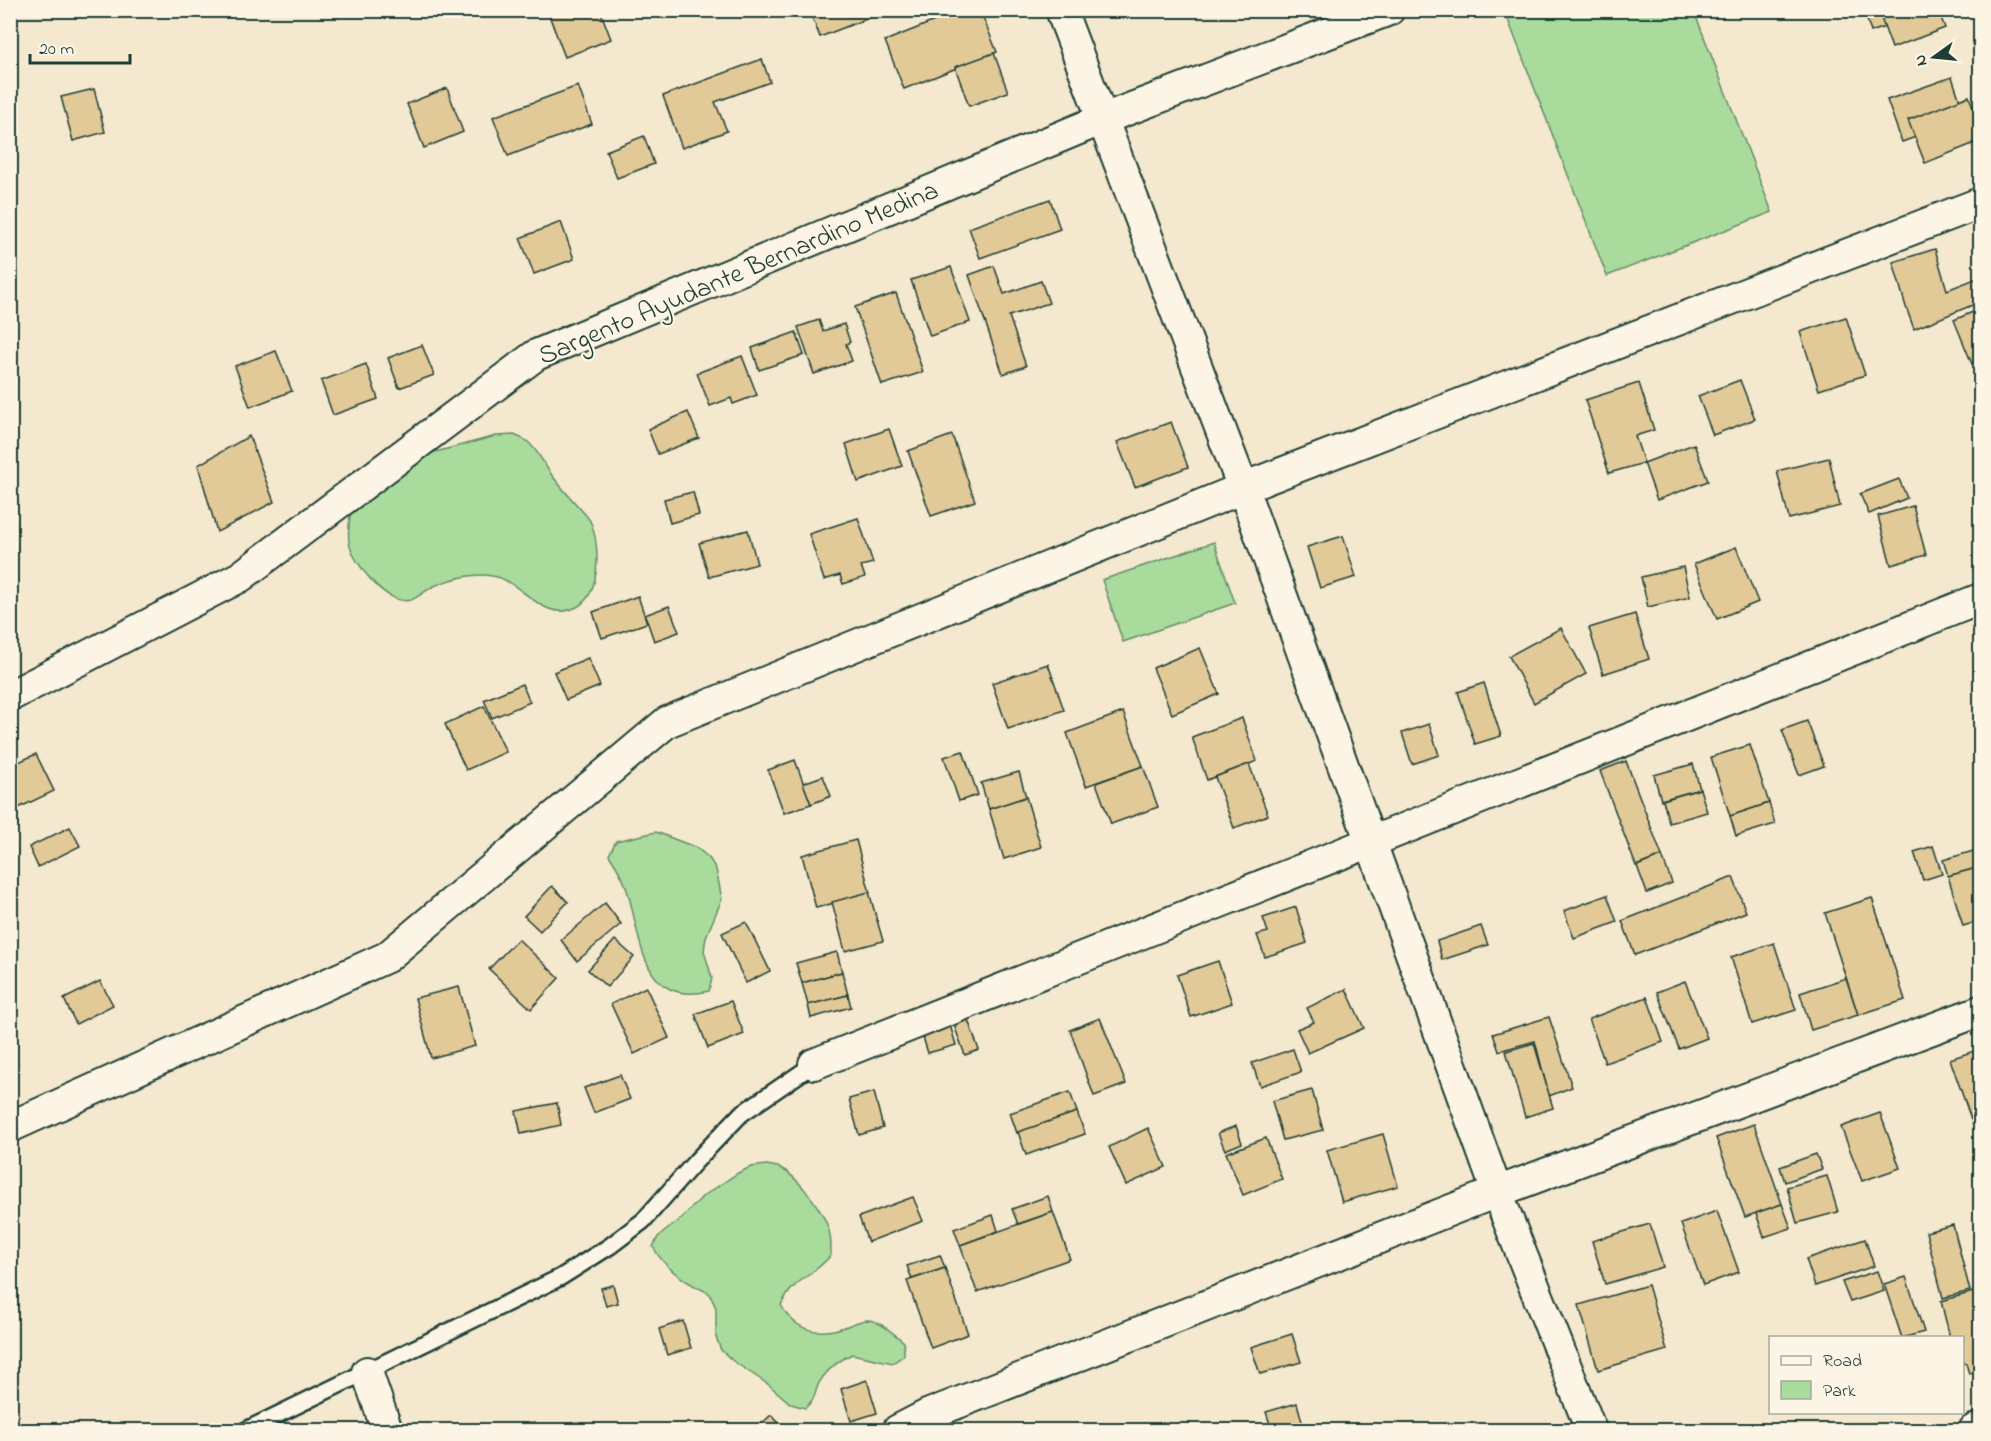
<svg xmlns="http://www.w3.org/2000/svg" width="1991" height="1441" font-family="'Indie Flower',sans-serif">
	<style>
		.green { fill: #a9db9c; stroke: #648c68; stroke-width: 1.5 }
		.building { fill: #e2c998; stroke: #1f3d34; stroke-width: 1.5 }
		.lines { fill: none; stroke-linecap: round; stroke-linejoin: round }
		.lane-casing { stroke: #1f3d34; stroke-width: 20 }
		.street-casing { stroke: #1f3d34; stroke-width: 34 }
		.lane { stroke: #fcf5e5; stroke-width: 15 }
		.street { stroke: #fcf5e5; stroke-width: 30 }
		.labels { text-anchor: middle; stroke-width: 4.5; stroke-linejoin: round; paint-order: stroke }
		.street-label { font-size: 27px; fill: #1f3d34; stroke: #fcf5e5 }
	</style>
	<rect width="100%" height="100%" fill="#f4e8ce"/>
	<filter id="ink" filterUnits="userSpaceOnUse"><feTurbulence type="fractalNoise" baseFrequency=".0167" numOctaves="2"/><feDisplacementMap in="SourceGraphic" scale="12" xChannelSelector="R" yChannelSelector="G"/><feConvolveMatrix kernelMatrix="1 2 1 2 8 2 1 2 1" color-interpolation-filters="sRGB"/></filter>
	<g filter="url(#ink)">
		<g class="green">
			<path d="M1522 11H1694L1772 212 1607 276 1507 17Z"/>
			<path d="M514 435C518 437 523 438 527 441 537 449 544 464 551 474 559 485 568 495 577 505 582 511 589 517 591 523 600 547 601 594 577 607 542 625 523 580 492 576 474 573 451 579 434 586 426 590 419 597 411 600 387 607 352 562 349 542 347 527 351 511 353 496L424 455 496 436Z"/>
			<path d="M1214 542 1235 603 1123 642 1102 580Z"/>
			<path d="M656 832 697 848 709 858 716 869 722 899 706 937 704 951 712 978 709 991C636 1008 642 929 625 884 621 873 615 864 609 855L616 841Z"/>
			<path d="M766 1165C771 1166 776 1166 780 1168 796 1175 819 1206 826 1222 831 1232 831 1243 831 1255 813 1277 794 1278 781 1305 794 1329 815 1336 841 1328 850 1326 859 1320 868 1320 881 1321 895 1335 904 1342V1355L893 1363 852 1354C838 1361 827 1369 819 1383 813 1396 817 1397 805 1408L791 1404 769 1385 733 1361 721 1350 716 1337V1308L709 1293C686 1283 665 1269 653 1247L658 1237 681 1219 702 1197 738 1173 751 1167Z"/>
		</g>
		<g class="building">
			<path d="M547 10H600L611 39 565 57Z"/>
			<path d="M809 10H874L876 15 820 37Z"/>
			<path d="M939 10H961L942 18Z"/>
			<path d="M962 10H980L997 52 904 89 885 41Z"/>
			<path d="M1864 10H1926L1927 12 1871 32Z"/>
			<path d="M1878 10H1938L1945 28 1892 48Z"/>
			<path d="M994 53 1008 92 969 106 955 67Z"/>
			<path d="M762 59 770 82 715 102 727 131 682 148 663 96Z"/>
			<path d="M1952 77 1966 119 1902 142 1887 100Z"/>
			<path d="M578 86 592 124 508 156 493 117Z"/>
			<path d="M447 88 463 132 424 148 407 104Z"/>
			<path d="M94 89 105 132 73 141 61 97Z"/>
			<path d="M1969 96 1980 126V141L1925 163 1908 120Z"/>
			<path d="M644 136 654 164 617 178 606 151Z"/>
			<path d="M1050 199 1060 229 980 258 969 228Z"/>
			<path d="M561 222 574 259 534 274 520 238Z"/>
			<path d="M1935 249 1947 290 1980 277V302L1914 329 1906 307 1893 262Z"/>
			<path d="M994 266 1004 294 1041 281 1049 303 1009 316 1026 366 1003 374 969 275Z"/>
			<path d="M951 267 970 322 930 336 911 280Z"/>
			<path d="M896 293 923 372 882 385 855 307Z"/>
			<path d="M1980 309V360L1972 364 1954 320Z"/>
			<path d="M1846 317 1865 375 1819 390 1800 332Z"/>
			<path d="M819 320 823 331 844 324 850 342 846 344 852 361 814 374 798 327Z"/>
			<path d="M796 332 804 355 759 370 752 348Z"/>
			<path d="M422 345 434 375 399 388 388 358Z"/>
			<path d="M276 351 292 391 250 407 235 366Z"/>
			<path d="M742 356 757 395 733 404 731 398 710 406 697 373Z"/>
			<path d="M366 364 378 399 333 415 321 381Z"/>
			<path d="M1740 380 1755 419 1713 435 1698 396Z"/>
			<path d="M1639 383 1654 430 1635 436 1644 463 1609 473 1585 400Z"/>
			<path d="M688 412 699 438 658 454 648 429Z"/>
			<path d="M1171 422 1188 467 1135 487 1117 442Z"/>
			<path d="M889 429 902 466 858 482 846 444Z"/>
			<path d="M952 435 975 501 931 516 908 451Z"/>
			<path d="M249 436 274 502 217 532 198 465Z"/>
			<path d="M1694 444 1708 481 1657 500 1644 463Z"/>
			<path d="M1829 458 1840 506 1789 519 1777 471Z"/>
			<path d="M1899 479 1907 498 1869 514 1860 494Z"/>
			<path d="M693 492 699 515 670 523 664 499Z"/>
			<path d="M1913 506 1926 555 1891 565 1878 516Z"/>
			<path d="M858 518 873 563 861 566 865 577 843 584 840 575 824 580 809 534Z"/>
			<path d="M748 530 757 564 709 577 699 543Z"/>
			<path d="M1343 536 1356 577 1320 588 1307 547Z"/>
			<path d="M1736 547 1758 602 1717 619 1694 564Z"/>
			<path d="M1683 567 1690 597 1648 607 1641 577Z"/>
			<path d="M638 596 647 623 602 638 593 612Z"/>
			<path d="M669 606 679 632 654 641 645 615Z"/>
			<path d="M1635 614 1649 659 1603 674 1589 628Z"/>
			<path d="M1561 628 1586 674 1534 703 1509 656Z"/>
			<path d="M1200 648 1219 694 1172 714 1153 668Z"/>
			<path d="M588 658 600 686 566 700 554 672Z"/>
			<path d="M1048 664 1064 710 1008 729 992 683Z"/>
			<path d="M1484 683 1501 736 1475 744 1458 692Z"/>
			<path d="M522 684 530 702 492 718 484 700Z"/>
			<path d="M484 706 506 752 466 770 445 724Z"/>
			<path d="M1123 712 1143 766 1086 786 1067 733Z"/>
			<path d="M1242 718 1257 761 1207 780 1192 737Z"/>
			<path d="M1807 721 1824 766 1799 775 1782 730Z"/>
			<path d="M1429 724 1439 755 1412 764 1402 733Z"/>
			<path d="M1750 745 1769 803 1730 816 1711 757Z"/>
			<path d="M963 751 978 795 959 801 944 757Z"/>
			<path d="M36 754 54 791 10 812V766Z"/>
			<path d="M795 760 811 804 784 813 768 770Z"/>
			<path d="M1626 761 1662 856 1636 866 1600 771Z"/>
			<path d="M1249 764 1268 815 1234 828 1215 777Z"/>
			<path d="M1693 764 1700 789 1661 800 1654 775Z"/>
			<path d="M1143 766 1158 807 1111 824 1096 783Z"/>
			<path d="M1019 772 1026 797 989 809 981 783Z"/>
			<path d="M823 776 831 796 811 804 803 783Z"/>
			<path d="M1700 789 1707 812 1669 823 1663 800Z"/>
			<path d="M1026 797 1041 847 1004 859 989 809Z"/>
			<path d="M1769 803 1775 824 1736 836 1730 816Z"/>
			<path d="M70 827 80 846 38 867 29 847Z"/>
			<path d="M856 840 870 893 816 908 802 855Z"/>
			<path d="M1933 846 1942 874 1923 880 1914 852Z"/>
			<path d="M1980 849V867L1948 876 1943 860Z"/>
			<path d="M1662 856 1672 883 1647 893 1637 866Z"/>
			<path d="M1980 867V921L1963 926 1948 876Z"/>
			<path d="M1733 877 1746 912 1635 955 1622 921Z"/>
			<path d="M552 886 568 902 540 931 524 916Z"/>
			<path d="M869 892 883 941 845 951 832 902Z"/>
			<path d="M1607 895 1617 922 1574 938 1564 911Z"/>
			<path d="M1872 898 1905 1000 1858 1015 1825 913Z"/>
			<path d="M605 903 621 924 577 961 561 940Z"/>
			<path d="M1296 907 1307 943 1265 957 1257 935 1268 932 1263 918Z"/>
			<path d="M746 922 770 971 746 983 722 933Z"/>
			<path d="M1481 926 1488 945 1442 960 1437 941Z"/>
			<path d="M518 939 559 978 531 1009 489 969Z"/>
			<path d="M615 940 634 957 607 987 588 970Z"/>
			<path d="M1774 943 1796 1010 1752 1024 1731 957Z"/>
			<path d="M837 952 842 972 802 983 796 963Z"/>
			<path d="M1218 961 1232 1003 1191 1017 1177 975Z"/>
			<path d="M842 972 848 995 808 1005 802 983Z"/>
			<path d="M1846 978 1858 1015 1811 1030 1800 993Z"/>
			<path d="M100 981 113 1005 76 1024 64 999Z"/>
			<path d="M1685 981 1707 1038 1679 1049 1657 992Z"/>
			<path d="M459 987 475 1046 431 1058 415 998Z"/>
			<path d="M646 987 669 1038 634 1054 611 1004Z"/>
			<path d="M1346 989 1364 1028 1308 1053 1297 1029 1314 1022 1307 1008Z"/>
			<path d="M848 995 851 1007 811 1018 808 1005Z"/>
			<path d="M1647 997 1663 1042 1605 1063 1589 1019Z"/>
			<path d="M731 1001 744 1034 708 1048 695 1014Z"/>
			<path d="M1549 1017 1572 1087 1549 1096 1535 1041 1499 1051 1493 1034Z"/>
			<path d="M1100 1018 1126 1084 1094 1096 1070 1030Z"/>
			<path d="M968 1020 979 1050 965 1055 954 1025Z"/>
			<path d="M950 1025 956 1045 928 1053 922 1034Z"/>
			<path d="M1534 1043 1553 1108 1525 1117 1506 1051Z"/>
			<path d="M1293 1049 1301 1072 1260 1086 1252 1063Z"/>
			<path d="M1980 1049V1116L1971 1119 1950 1059Z"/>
			<path d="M620 1075 630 1099 594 1113 584 1088Z"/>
			<path d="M1312 1090 1323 1130 1283 1140 1272 1101Z"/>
			<path d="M874 1092 883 1128 859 1135 849 1099Z"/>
			<path d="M1070 1092 1077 1112 1017 1133 1010 1113Z"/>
			<path d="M557 1103 561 1125 521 1134 516 1111Z"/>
			<path d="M1077 1112 1085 1134 1026 1155 1018 1132Z"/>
			<path d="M1880 1113 1900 1168 1862 1181 1841 1127Z"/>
			<path d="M1980 1116V1132L1976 1133 1971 1119Z"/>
			<path d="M1754 1124 1782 1204 1745 1217 1716 1138Z"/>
			<path d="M1236 1126 1242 1143 1225 1150 1218 1133Z"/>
			<path d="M1148 1128 1166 1167 1126 1185 1109 1147Z"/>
			<path d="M1383 1134 1398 1186 1342 1202 1327 1150Z"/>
			<path d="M1266 1138 1282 1179 1243 1195 1226 1153Z"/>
			<path d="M1816 1154 1822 1169 1785 1182 1780 1167Z"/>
			<path d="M1827 1176 1838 1212 1797 1223 1787 1187Z"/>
			<path d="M1048 1196 1053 1212 1018 1224 1012 1209Z"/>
			<path d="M913 1197 923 1221 868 1242 859 1217Z"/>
			<path d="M1782 1204 1791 1228 1764 1237 1756 1213Z"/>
			<path d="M1717 1211 1739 1272 1703 1285 1681 1224Z"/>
			<path d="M1053 1212 1070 1259 977 1292 960 1245Z"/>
			<path d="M993 1215 998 1231 960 1245 954 1229Z"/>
			<path d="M1650 1224 1663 1267 1605 1284 1592 1241Z"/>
			<path d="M1953 1225 1970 1291 1943 1298 1926 1232Z"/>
			<path d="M1865 1239 1874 1266 1815 1286 1806 1259Z"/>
			<path d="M940 1255 945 1268 912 1279 907 1266Z"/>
			<path d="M945 1268 968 1334 931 1348 907 1281Z"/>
			<path d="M1877 1271 1884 1291 1850 1302 1842 1282Z"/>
			<path d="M1906 1277 1924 1332 1902 1338 1884 1284Z"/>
			<path d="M613 1285 618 1303 606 1306 601 1288Z"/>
			<path d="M1648 1285 1667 1350 1598 1370 1579 1305Z"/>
			<path d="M1977 1291 1980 1303V1371L1969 1374 1966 1363 1962 1364V1338H1950L1941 1301Z"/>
			<path d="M683 1321 691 1348 667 1355 659 1329Z"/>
			<path d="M1292 1334 1301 1362 1260 1374 1251 1347Z"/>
			<path d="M867 1380 877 1413 851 1421 841 1389Z"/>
			<path d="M1297 1403 1304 1429 1272 1430 1266 1412Z"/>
			<path d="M771 1415 786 1430H755Z"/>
		</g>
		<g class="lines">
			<defs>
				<path id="lane" d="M246 1430 561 1277 610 1246 643 1221 696 1161 741 1114 814 1064"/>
				<g id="street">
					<path d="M1061 10 1243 488 1497 1192 1591 1430"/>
					<path d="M10 696 240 577 536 355 1103 119 1389 10"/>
					<path d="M814 1064 1980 599"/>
					<path d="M10 1127 387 957 667 722 1243 488 1980 203"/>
					<path d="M367 1372 387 1430"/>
					<path d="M898 1430 927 1415 1497 1192 1980 1011"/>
					<path d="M1974 1430 1980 1428"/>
				</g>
			</defs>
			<use href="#lane" class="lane-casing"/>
			<use href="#street" class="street-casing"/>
			<use href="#lane" class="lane"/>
			<use href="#street" class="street"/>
		</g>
	</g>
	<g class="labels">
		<g class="street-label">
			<text transform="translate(738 272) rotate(-23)" y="9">Sargento Ayudante Bernardino Medina</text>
		</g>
	</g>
	<rect width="1991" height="1441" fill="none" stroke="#fcf5e5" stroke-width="36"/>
	<rect x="18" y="18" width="1955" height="1405" fill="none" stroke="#1f3d34" stroke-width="2" filter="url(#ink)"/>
	<rect x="1769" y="1336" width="195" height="78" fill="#fcf5e5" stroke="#a4ab9e" stroke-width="1.5"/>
	<rect x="1781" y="1356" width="30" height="9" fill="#fcf5e5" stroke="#a4ab9e" stroke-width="1.5"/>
	<text x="1823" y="1366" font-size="18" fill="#1f3d34">Road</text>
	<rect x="1781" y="1381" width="30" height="18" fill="#a9db9c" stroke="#a4ab9e" stroke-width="1.5"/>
	<text x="1823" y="1396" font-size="18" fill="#1f3d34">Park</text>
	<g transform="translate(1934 57) rotate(255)" stroke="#fcf5e5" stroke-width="4.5" paint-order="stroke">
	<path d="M0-4.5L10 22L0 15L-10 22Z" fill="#1f3d34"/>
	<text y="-9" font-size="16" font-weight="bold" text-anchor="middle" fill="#1f3d34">N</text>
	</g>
	<path d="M30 54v9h100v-9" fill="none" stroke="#1f3d34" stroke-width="3"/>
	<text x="39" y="54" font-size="18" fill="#1f3d34" stroke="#fcf5e5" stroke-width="4.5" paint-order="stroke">20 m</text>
</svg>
